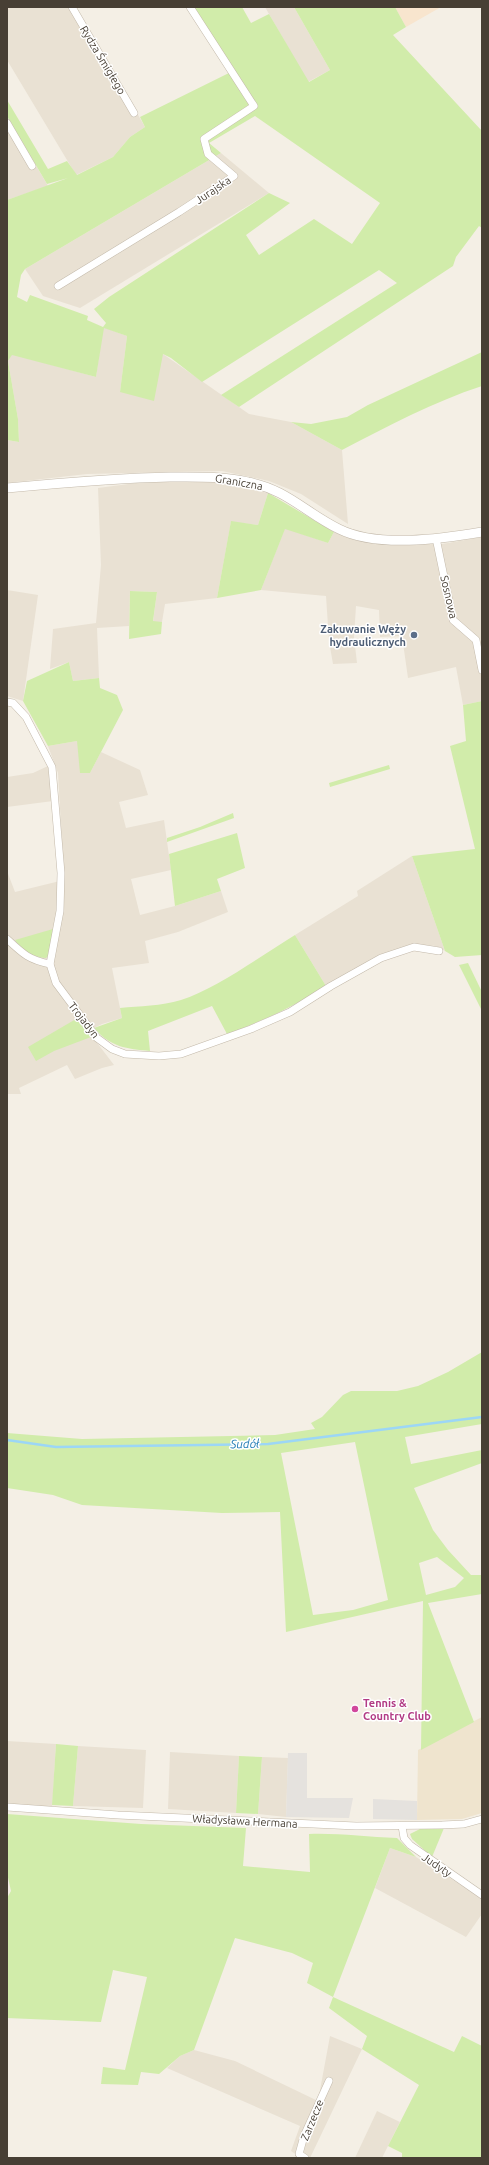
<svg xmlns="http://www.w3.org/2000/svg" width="489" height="2165" font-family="Ubuntu,sans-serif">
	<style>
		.residential { fill: #e9e1d3 }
		.commercial { fill: #f8e5ce }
		.education { fill: #efe4ce }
		.green { fill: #d1ecaa; fill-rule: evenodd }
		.parking { fill: #e5e2de }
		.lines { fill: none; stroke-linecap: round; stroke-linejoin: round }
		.stream { stroke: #9cd6f6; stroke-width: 2.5 }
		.minor-casing { stroke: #c3b9aa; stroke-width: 8 }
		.tertiary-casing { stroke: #c3b9aa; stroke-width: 10 }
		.minor { stroke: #fff; stroke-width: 7 }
		.tertiary { stroke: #fff; stroke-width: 9 }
		.service-dot { fill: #5c6f8a; stroke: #fff; stroke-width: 1.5 }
		.hotel-dot { fill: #d1479c; stroke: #fff; stroke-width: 1.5 }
		.labels { text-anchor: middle; stroke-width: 3; stroke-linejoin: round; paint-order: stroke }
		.street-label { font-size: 11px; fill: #473f34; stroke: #fff }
		.service-label { font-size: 11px; font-weight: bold; fill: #4e5e75; stroke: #fff; text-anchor: end }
		.hotel-label { font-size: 11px; font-weight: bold; fill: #b23c85; stroke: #fff; text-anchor: start }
		.water-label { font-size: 12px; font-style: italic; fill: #237db4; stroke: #fff }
	</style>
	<rect width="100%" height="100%" fill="#f4efe5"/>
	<g class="residential">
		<path d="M7 7H76L145 127 130 137 113 157 76 175 7 60Z"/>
		<path d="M265 7H294L330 70 308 82Z"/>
		<path d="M7 116 48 186 7 200Z"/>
		<path d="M221 153 269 193 80 308 43 296 25 269Z"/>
		<path d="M103 327 127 336 120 392 163 354 249 414 291 422 342 450 348 524 301 494 269 481 222 471 87 474 7 483V440L19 442 18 419 8 361 12 354 96 377Z"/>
		<path d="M159 480 222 482 268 493 258 525 231 522 217 598 165 604 162 622H153L157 592 130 591 129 626 97 628 99 678 73 681 69 662 50 669 53 629 96 623 101 565 98 488Z"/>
		<path d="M285 528 328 543 334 532 358 541 387 544H442L482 537V701L463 705 456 667 408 678 402 636 380 637 379 610 356 606 354 637 357 663 333 664 329 641 326 596 261 590Z"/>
		<path d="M7 590 38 595 23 701 7 696Z"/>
		<path d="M77 741 90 773 101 752 140 770 148 795 119 802 126 828 164 820 171 870 131 879 140 915 175 906 221 891 228 912 178 932 145 941 149 963 112 968 122 1018 102 1024 88 1031 114 1065 102 1068 75 1079 67 1065 19 1088 21 1094H7V871L15 892 64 880 58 773 48 746Z"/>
		<path d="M48 766 53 801 7 807V777L33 773Z"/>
		<path d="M412 856 445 951 436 946 412 944 380 955 326 986 295 935 358 896 357 891Z"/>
		<path d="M7 1741 56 1744 52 1809 7 1805Z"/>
		<path d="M78 1746 146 1750 143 1808 73 1806Z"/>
		<path d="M170 1752 239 1756 236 1813 168 1809Z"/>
		<path d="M262 1757 288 1758 286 1817 258 1814Z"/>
		<path d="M390 1848 416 1857 482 1898V1914L466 1937 375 1888Z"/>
		<path d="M330 2036 362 2049 310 2158H301L291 2151 300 2126 167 2068 180 2056 194 2050 235 2061 318 2101Z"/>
		<path d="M377 2111 400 2122 382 2158H355Z"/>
	</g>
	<path class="commercial" d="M395 7H441L406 27Z"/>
	<path class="education" d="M482 1717V1813L462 1819 417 1820 418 1750Z"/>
	<g class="green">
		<path d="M193 7H242L251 23 269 14 309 82 330 70 294 7H395L406 27 393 35 482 131V228L479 226 456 257 453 266 239 407 221 395 397 283 379 270 202 382 171 358 163 354 154 401 120 392 127 336 104 328 96 377 12 355 8 361 18 419 19 442 7 440V200L68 178 47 184 7 116V100L48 169 67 161 77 175 113 157 130 137 145 127 140 117 235 70ZM255 116 380 203 352 244 314 219 259 255 246 235 290 203 269 193 109 297 94 309 106 323 103 327 87 320 88 316 30 295 27 302 17 297 21 275 25 269 221 153 209 143Z"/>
		<path d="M482 352V386C433 402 388 426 342 450L291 422 311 424 347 417 368 405Z"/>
		<path d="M268 493 334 532 328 543 285 529 261 590 217 598 231 521 258 525Z"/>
		<path d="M130 591 157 592 153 621 162 622 161 634 129 639Z"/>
		<path d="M69 662 73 681 99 678 100 688 117 695 123 710 90 773H80L77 741 48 746 23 701 27 681Z"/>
		<path d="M482 701V955L455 957 445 951 412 856 475 849 450 746 466 741 463 705Z"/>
		<path d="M389 765 390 769 330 787 329 783Z"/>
		<path d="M233 813 234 818 167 842V838L200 827Z"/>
		<path d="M237 833 245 868 217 879 221 891 175 906 169 854Z"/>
		<path d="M53 929 49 955 46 958C32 957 22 951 15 940Z"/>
		<path d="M295 935 326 986C291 1008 265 1020 227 1034L212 1006 148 1031 150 1051C127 1049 110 1047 94 1028L122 1018 120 1008C140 1006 161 1006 181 1000 216 989 262 955 295 935Z"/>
		<path d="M468 963 482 992V1011L459 965Z"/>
		<path d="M76 1019 91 1037 54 1051 36 1061 28 1047Z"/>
		<path d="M482 1352V1424L405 1437 411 1464 482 1450V1463L414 1488 433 1530 448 1550 471 1575H482V1594L428 1603 474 1722 421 1750 423 1601 286 1632 280 1512 222 1513 82 1505 53 1495 7 1488V1433L82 1439 275 1435 315 1429 311 1423 322 1417 343 1395 351 1391H397L418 1386 448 1372ZM355 1442 388 1600 353 1610 313 1615 281 1453ZM437 1557 464 1578 455 1587 426 1595 419 1563Z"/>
		<path d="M56 1744 78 1746 73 1806 52 1805Z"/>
		<path d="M239 1756 262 1757 258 1814 236 1813Z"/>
		<path d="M7 1814 141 1824 246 1828 243 1866 310 1872 309 1834C338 1833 367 1837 397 1838L416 1857 390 1848 333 1997 454 2052 462 2036 482 2046V2158H402V2153L388 2146 419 2085 362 2049 367 2036 329 2008 333 1997 307 1983 313 1963 292 1953 235 1938 194 2050 180 2056 159 2074 141 2072 138 2085 101 2084 103 2067 125 2070 147 1977 113 1970 101 2022 7 2018V1898L11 1891 7 1873Z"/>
		<path d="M422 1828H444L432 1857 412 1839 410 1834Z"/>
	</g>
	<g class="parking">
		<path d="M288 1753H307V1798H353L349 1818 286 1817Z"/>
		<path d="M373 1799 417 1801V1820L373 1819Z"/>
	</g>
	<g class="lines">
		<path class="stream" d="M7 1440 56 1447 268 1444 482 1417"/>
		<defs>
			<g id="minor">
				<path d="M72 7 134 113"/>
				<path d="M7 123 32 166"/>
				<path d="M58 286 179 212 234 176 208 154 204 139 254 106 190 7"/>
				<path d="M436 538 453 620 476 640 482 670"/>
				<path d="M7 702 13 703 26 717 52 767 61 873 60 911 50 964 56 983 97 1038 112 1049 125 1054 159 1056 181 1054 251 1029 290 1012 331 986 381 958 414 947 439 951"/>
				<path d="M7 939C23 954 29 960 50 964"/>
				<path d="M7 1807 118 1815 356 1826 442 1825 464 1824 482 1819"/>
				<path d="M402 1826 404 1838 410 1845 482 1895"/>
				<path d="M305 2158 299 2154 304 2136 329 2081"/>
			</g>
			<path id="tertiary" d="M7 488C61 483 115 478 170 477 196 477 223 476 248 482 286 489 306 513 339 529 377 548 441 539 482 532"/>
		</defs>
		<use href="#minor" class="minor-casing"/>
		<use href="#tertiary" class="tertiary-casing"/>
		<use href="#minor" class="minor"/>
		<use href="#tertiary" class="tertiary"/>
	</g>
	<circle class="service-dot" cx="414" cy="635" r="4"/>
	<circle class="hotel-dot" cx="355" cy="1709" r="4"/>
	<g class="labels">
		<g class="street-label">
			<text transform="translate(103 60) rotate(59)" y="4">Rydza Śmigłego</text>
			<text transform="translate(213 190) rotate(-34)" y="4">Jurajska</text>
			<text transform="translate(239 482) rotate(10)" y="4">Graniczna</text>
			<text transform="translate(449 597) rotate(77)" y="4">Sosnowa</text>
			<text transform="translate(84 1020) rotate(52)" y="4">Trojadyn</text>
			<text transform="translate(245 1821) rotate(3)" y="4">Władysława Hermana</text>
			<text transform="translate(437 1865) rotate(34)" y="4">Judyty</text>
			<text transform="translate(312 2120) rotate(-68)" y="4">Zarzecze</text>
		</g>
		<g class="service-label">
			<text x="406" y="633">Zakuwanie Węży<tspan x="406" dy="13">hydraulicznych</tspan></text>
		</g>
		<g class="hotel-label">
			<text x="363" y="1707">Tennis &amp;<tspan x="363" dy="13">Country Club</tspan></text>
		</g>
		<g class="water-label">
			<text transform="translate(245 1444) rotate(-1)" y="4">Sudół</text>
		</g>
	</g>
	<rect width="489" height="2165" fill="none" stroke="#473f34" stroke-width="16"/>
</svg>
